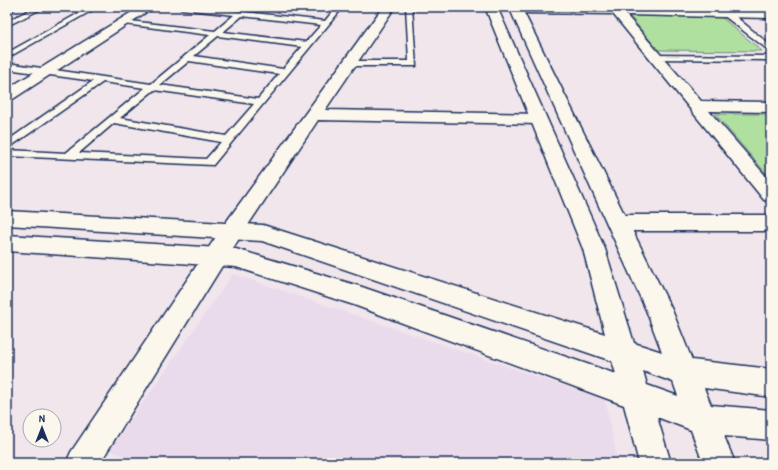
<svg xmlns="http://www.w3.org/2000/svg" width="778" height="470" font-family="'Patrick Hand',sans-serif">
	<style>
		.built { fill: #e9daec }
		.green { fill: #b0e09f; stroke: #66887e }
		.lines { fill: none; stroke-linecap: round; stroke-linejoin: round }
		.lane-casing { stroke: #1b2f5e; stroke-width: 3 }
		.street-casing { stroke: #1b2f5e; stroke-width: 3 }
		.secondary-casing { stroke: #1b2f5e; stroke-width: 3 }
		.lane { fill: #fbf7ec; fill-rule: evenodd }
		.street { fill: #fbf7ec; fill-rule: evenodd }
		.secondary { fill: #fbf7ec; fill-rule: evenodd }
	</style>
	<rect width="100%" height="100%" fill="#f0e6ec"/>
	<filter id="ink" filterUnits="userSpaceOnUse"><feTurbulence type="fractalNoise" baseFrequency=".025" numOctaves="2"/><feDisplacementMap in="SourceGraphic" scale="8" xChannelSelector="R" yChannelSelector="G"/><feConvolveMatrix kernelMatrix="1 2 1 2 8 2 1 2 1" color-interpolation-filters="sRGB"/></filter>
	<g filter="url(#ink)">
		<path class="built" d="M233 274 605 400 618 463H140L110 450Z"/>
		<g class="green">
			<path d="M629 15 720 16 762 51 658 50Z"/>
			<path d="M715 114H771V179Z"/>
		</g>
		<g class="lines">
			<defs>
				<g id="lane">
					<path d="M9 7H16L7 15V9Z"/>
					<path d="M36 7H45L7 26V21Z"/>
					<path d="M90 7H98L7 58V53Z"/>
					<path d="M178 7H200L325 21 336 7H343L213 165 7 156V150L66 153 145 88 103 82 7 149V141L93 81 7 69V63L151 84 210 35 124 24H121V20L215 31 234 15 181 9ZM242 16 321 25 306 42 223 32ZM218 36 302 47 283 69 194 56ZM189 61 279 74 258 99 160 85ZM154 90 254 104 226 136 120 118ZM114 123 221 142 206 159 79 153Z"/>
					<path d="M406 7H412L416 66H346V62L349 61H409Z"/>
					<path d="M723 11H729L771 46V52L723 15Z"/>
					<path d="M652 55 771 56V60L655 59 651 57Z"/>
				</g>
				<g id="street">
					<path d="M140 7H154L13 99 7 101V89Z"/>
					<path d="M383 7H395L325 110 538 114 544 115 546 119 544 123 538 124 318 120 240 237 100 463H66L71 452 224 225Z"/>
					<path d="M511 7 771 10V18L626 15 701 101 771 102V112L709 111 771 182V202L764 200 613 14 516 13 512 12 510 9Z"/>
					<path d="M618 215H771V231H618L610 228 607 223 610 218Z"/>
				</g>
				<path id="secondary" d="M485 7H497L605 249 634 343 662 352 646 310 509 7H521L672 310 692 360 771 369V397L704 388 711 405 771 410V440L724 436 735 463H703L691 430 657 417 671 463H639L624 405 354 305 236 267 7 251V235L236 249 359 286 616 374 612 361 262 241 7 225V211L263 225 605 334 583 249ZM643 371 673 382 678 396 647 385Z"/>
			</defs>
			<use href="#lane" class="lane-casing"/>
			<use href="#street" class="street-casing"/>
			<use href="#secondary" class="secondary-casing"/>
			<use href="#lane" class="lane"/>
			<use href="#street" class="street"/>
			<use href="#secondary" class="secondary"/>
		</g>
	</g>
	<rect width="778" height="470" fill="none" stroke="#fbf7ec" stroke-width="24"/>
	<rect x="12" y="12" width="754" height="446" fill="none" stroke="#1b2f5e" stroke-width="1.5" filter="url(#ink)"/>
	<g transform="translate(42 428)"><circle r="19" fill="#fbf7ec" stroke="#a1a7b3"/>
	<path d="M0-3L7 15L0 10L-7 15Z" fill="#1b2f5e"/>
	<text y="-6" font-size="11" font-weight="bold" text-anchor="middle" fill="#1b2f5e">N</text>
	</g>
</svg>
